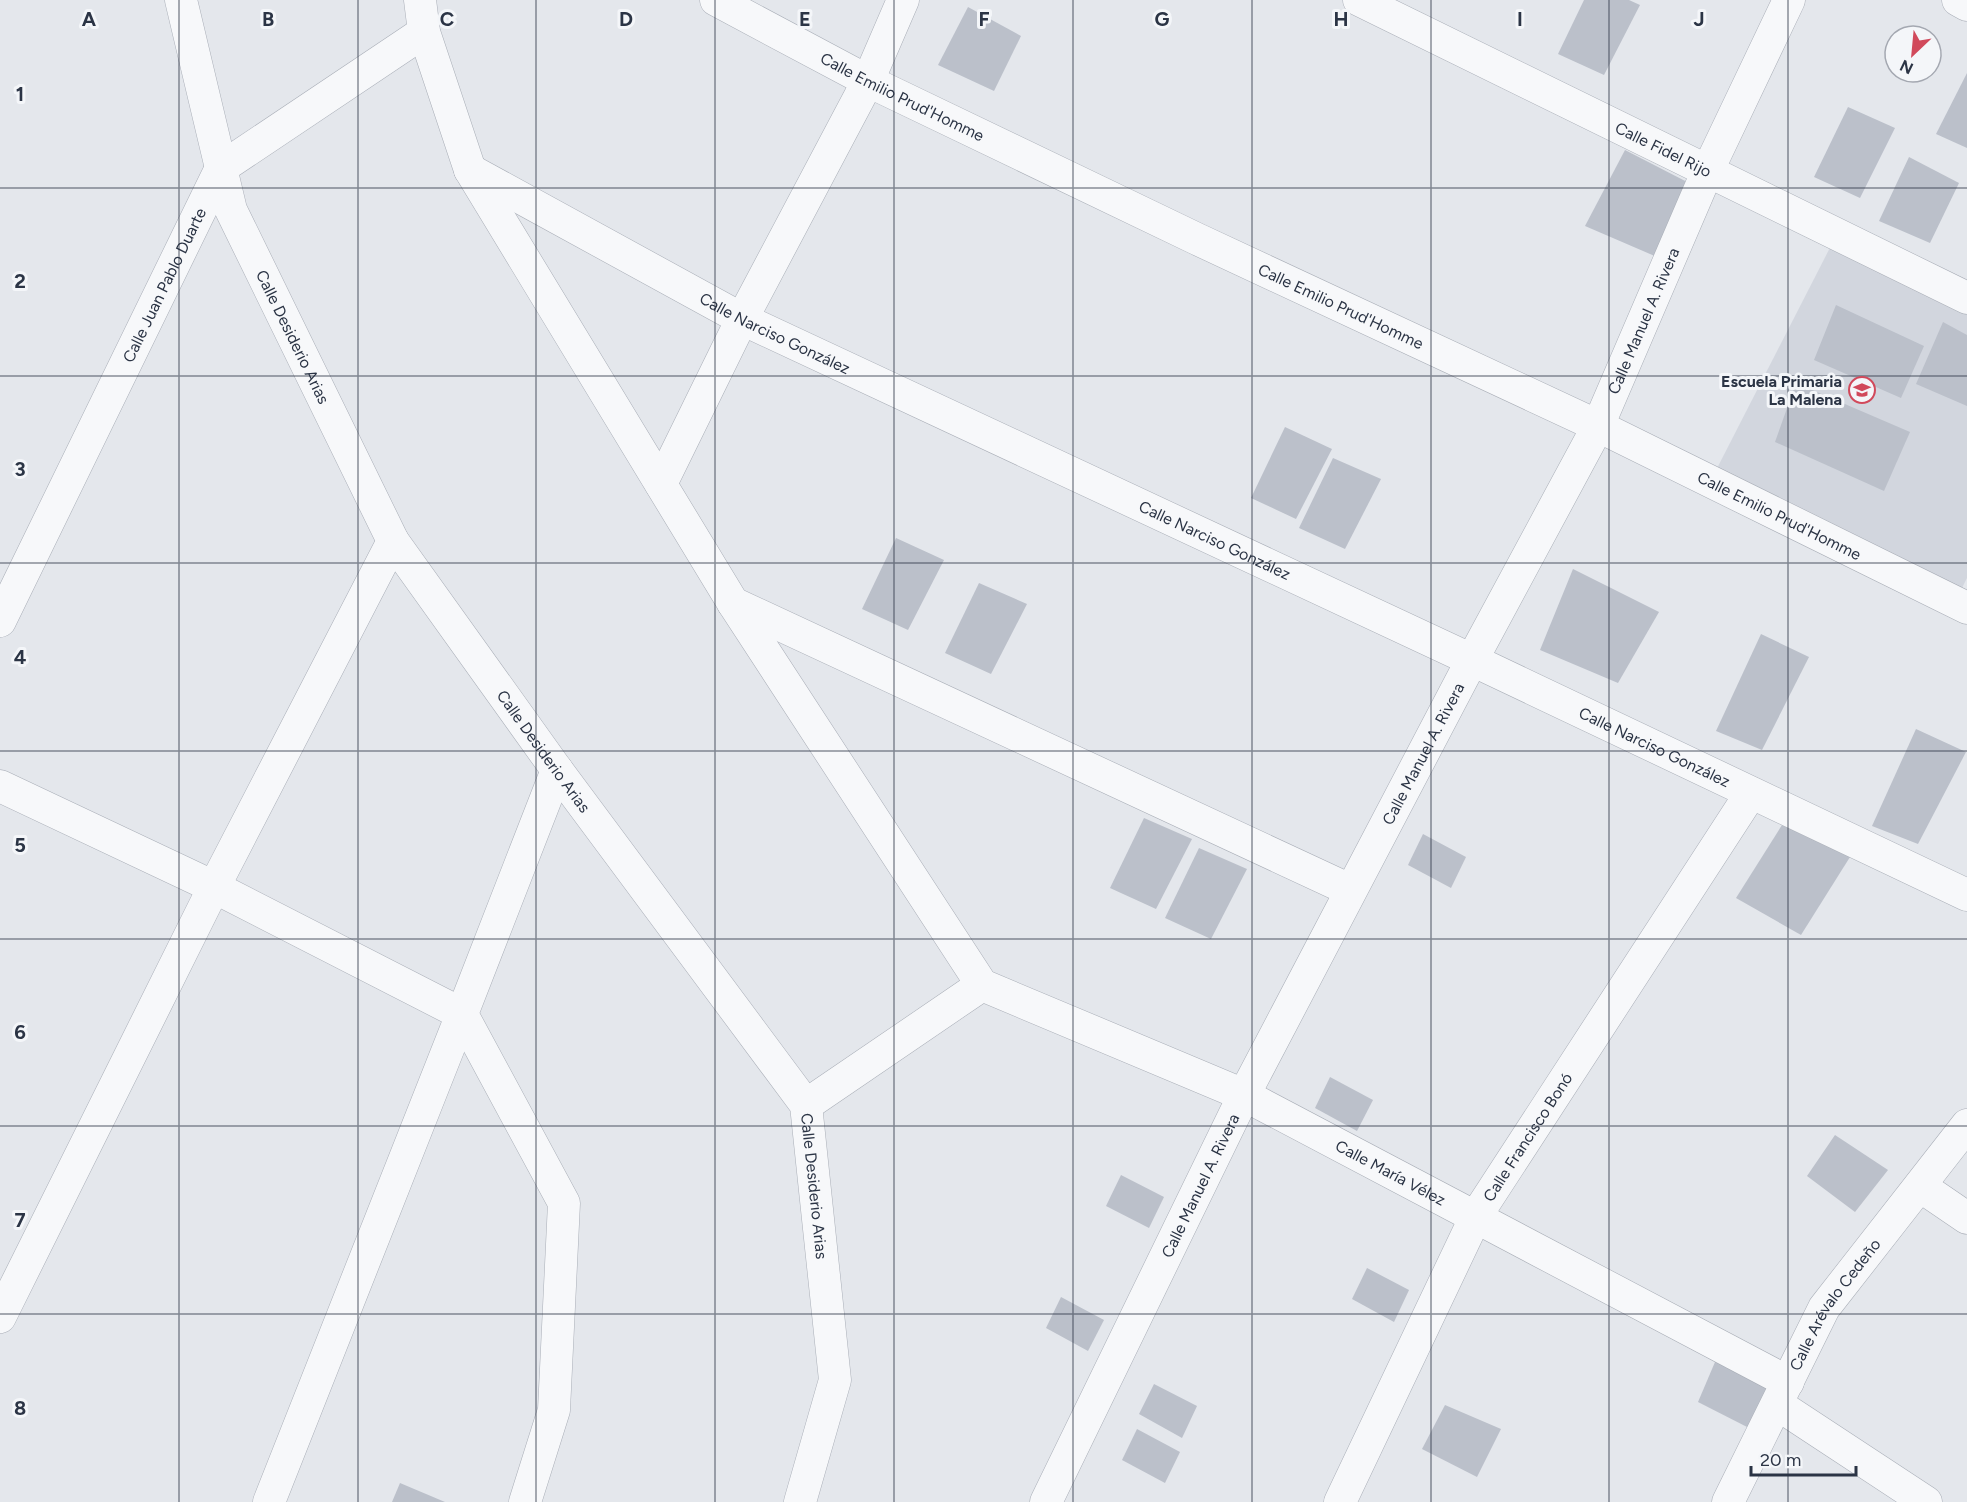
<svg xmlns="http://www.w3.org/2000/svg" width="1967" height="1502" font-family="Figtree,sans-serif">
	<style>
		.built { fill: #d2d6de }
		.building { fill: #bbc0ca }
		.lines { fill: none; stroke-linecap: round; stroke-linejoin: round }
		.minor-casing { stroke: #a9aeb7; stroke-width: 33 }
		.minor { stroke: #f7f8fa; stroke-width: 32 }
		.grid { fill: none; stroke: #2b3445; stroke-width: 1.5; stroke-opacity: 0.55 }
		.labels { text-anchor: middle; stroke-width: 6; stroke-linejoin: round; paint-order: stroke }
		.street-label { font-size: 16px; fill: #2b3445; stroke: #f4f6f9 }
		.poi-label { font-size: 16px; font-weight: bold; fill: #2b3445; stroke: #f4f6f9; text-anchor: end }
		.grid-label { font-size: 20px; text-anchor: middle; font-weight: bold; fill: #2b3445; stroke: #f4f6f9; stroke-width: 6; stroke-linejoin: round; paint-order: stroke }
	</style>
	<rect width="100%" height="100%" fill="#e4e7ec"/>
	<path class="built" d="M1837 234 1967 298V578L1955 602 1710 482Z"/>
	<g class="building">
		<path d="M1584 0H1629L1640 5 1604 75 1558 54Z"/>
		<path d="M968 7 1021 36 994 91 938 65Z"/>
		<path d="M1967 73V148L1936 134Z"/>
		<path d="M1848 107 1895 128 1860 198 1814 177Z"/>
		<path d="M1625 150 1691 184 1657 257 1585 226Z"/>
		<path d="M1909 157 1959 183 1930 243 1879 221Z"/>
		<path d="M1836 305 1924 346 1901 398 1814 360Z"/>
		<path d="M1943 322 1967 335V406L1916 384Z"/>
		<path d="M1796 383 1910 432 1884 491 1775 442Z"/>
		<path d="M1285 427 1332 449 1296 519 1251 498Z"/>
		<path d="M1333 458 1381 479 1345 549 1299 528Z"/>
		<path d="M896 538 944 560 908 630 862 609Z"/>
		<path d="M1573 569 1659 612 1618 683 1540 650Z"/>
		<path d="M979 583 1027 604 991 674 945 653Z"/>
		<path d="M1761 634 1809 657 1762 750 1716 731Z"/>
		<path d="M1916 729 1966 752 1918 844 1872 826Z"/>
		<path d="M1144 818 1192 839 1156 909 1110 888Z"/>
		<path d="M1782 825 1850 857 1801 935 1736 898Z"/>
		<path d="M1423 834 1466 857 1451 888 1408 865Z"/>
		<path d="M1199 848 1247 869 1211 939 1165 918Z"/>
		<path d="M1330 1077 1373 1100 1357 1131 1315 1108Z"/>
		<path d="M1835 1135 1888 1170 1855 1212 1807 1176Z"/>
		<path d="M1121 1175 1164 1197 1149 1228 1106 1206Z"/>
		<path d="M1367 1268 1409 1290 1394 1322 1352 1299Z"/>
		<path d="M1061 1297 1104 1320 1088 1351 1046 1328Z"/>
		<path d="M1718 1355 1777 1382 1751 1429 1698 1402Z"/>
		<path d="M1154 1384 1197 1406 1182 1438 1139 1414Z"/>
		<path d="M1445 1405 1501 1429 1477 1477 1422 1449Z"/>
		<path d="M1137 1429 1180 1452 1165 1483 1122 1460Z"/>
		<path d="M400 1483 445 1502H392Z"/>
	</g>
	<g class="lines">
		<defs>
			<g id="minor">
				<path id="s1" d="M181 0 231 210 393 541 557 770 806 1105 835 1380 800 1502"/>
				<path d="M420 0 424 32 470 170 733 603 982 985 806 1105"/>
				<path id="s2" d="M716 0 868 81 1197 239 1598 426 1967 608"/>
				<path id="s3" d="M1359 0 1967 298"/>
				<path d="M1958 0 1967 5"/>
				<path id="s4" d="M470 170 742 319 1472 660 1967 895"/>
				<path d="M661 484 742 319 868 81 903 0"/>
				<path d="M733 603 1350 890"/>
				<path id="s5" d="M0 621 221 168 424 32"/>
				<path d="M0 786 214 887 462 1014 269 1502"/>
				<path id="s6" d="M982 985 1244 1095 1788 1382"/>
				<path d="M1920 1186 1967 1218"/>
				<path d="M0 1317 214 887 393 541"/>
				<path d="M1777 1404 1926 1502"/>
				<path d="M525 1502 554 1410 564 1203 462 1014 557 770"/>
				<path id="s7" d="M1046 1502 1244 1095 1472 660 1598 426 1708 170 1789 0"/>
				<path id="s8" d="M1340 1502 1476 1216 1751 793"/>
				<path id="s9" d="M1728 1502 1824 1308 1967 1125"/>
			</g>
		</defs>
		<use href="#minor" class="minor-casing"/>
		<use href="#minor" class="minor"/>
	</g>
	<path class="grid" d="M179 0V1502M358 0V1502M536 0V1502M715 0V1502M894 0V1502M1073 0V1502M1252 0V1502M1431 0V1502M1609 0V1502M1788 0V1502M0 188H1967M0 376H1967M0 563H1967M0 751H1967M0 939H1967M0 1126H1967M0 1314H1967"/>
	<defs>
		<symbol id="school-ring" viewBox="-11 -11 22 22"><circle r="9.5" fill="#f4f6f9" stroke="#d1495b" stroke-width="1.5"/><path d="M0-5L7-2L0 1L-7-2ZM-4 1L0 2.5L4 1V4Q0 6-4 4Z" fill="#d1495b"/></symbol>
	</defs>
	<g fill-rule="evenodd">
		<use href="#school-ring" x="1847" y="375" width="30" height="30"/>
	</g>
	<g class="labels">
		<g class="street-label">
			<text dy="6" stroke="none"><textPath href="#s2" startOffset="210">Calle Emilio Prud'Homme</textPath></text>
			<text dy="6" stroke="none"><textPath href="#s3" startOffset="339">Calle Fidel Rijo</textPath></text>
			<text dy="6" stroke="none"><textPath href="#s5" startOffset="374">Calle Juan Pablo Duarte</textPath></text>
			<text dy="6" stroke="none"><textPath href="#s2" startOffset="696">Calle Emilio Prud'Homme</textPath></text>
			<text dy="6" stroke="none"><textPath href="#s7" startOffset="1324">Calle Manuel A. Rivera</textPath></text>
			<text dy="6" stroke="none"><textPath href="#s4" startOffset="346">Calle Narciso González</textPath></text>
			<text dy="6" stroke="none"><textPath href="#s1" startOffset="357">Calle Desiderio Arias</textPath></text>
			<text dy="6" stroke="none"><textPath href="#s2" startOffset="1182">Calle Emilio Prud'Homme</textPath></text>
			<text dy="6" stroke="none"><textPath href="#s4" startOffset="832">Calle Narciso González</textPath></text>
			<text dy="6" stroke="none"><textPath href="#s4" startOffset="1318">Calle Narciso González</textPath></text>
			<text dy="6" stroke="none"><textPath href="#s1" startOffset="843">Calle Desiderio Arias</textPath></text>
			<text dy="6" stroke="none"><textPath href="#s7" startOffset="838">Calle Manuel A. Rivera</textPath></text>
			<text dy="6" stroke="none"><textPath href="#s8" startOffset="411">Calle Francisco Bonó</textPath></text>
			<text dy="6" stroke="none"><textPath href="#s6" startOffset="450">Calle María Vélez</textPath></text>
			<text dy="6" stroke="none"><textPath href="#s7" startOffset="352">Calle Manuel A. Rivera</textPath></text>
			<text dy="6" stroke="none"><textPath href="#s1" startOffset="1365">Calle Desiderio Arias</textPath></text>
			<text dy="6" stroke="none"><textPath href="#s9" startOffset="225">Calle Arévalo Cedeño</textPath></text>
		</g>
		<g class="poi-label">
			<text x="1842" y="387">Escuela Primaria<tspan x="1842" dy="18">La Malena</tspan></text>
		</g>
	</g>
	<g class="grid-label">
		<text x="89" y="26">A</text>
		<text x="268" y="26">B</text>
		<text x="447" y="26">C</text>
		<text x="626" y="26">D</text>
		<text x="805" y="26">E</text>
		<text x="984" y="26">F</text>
		<text x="1162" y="26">G</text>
		<text x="1341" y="26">H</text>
		<text x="1520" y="26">I</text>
		<text x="1699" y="26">J</text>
		<text x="20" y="101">1</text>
		<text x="20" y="288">2</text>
		<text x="20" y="476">3</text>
		<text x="20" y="664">4</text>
		<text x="20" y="852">5</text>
		<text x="20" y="1039">6</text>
		<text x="20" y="1227">7</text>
		<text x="20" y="1415">8</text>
	</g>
	<g transform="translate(1913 54) rotate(206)"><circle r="28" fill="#f4f6f9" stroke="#a4a8b1" stroke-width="1.5"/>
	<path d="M0-4.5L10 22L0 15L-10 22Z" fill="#d1495b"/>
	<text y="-9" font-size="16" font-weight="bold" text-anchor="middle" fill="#2b3445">N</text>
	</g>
	<path d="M1751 1466v9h105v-9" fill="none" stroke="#2b3445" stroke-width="3"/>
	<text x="1760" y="1466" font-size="18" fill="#2b3445" stroke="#f4f6f9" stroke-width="4.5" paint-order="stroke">20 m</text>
</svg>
